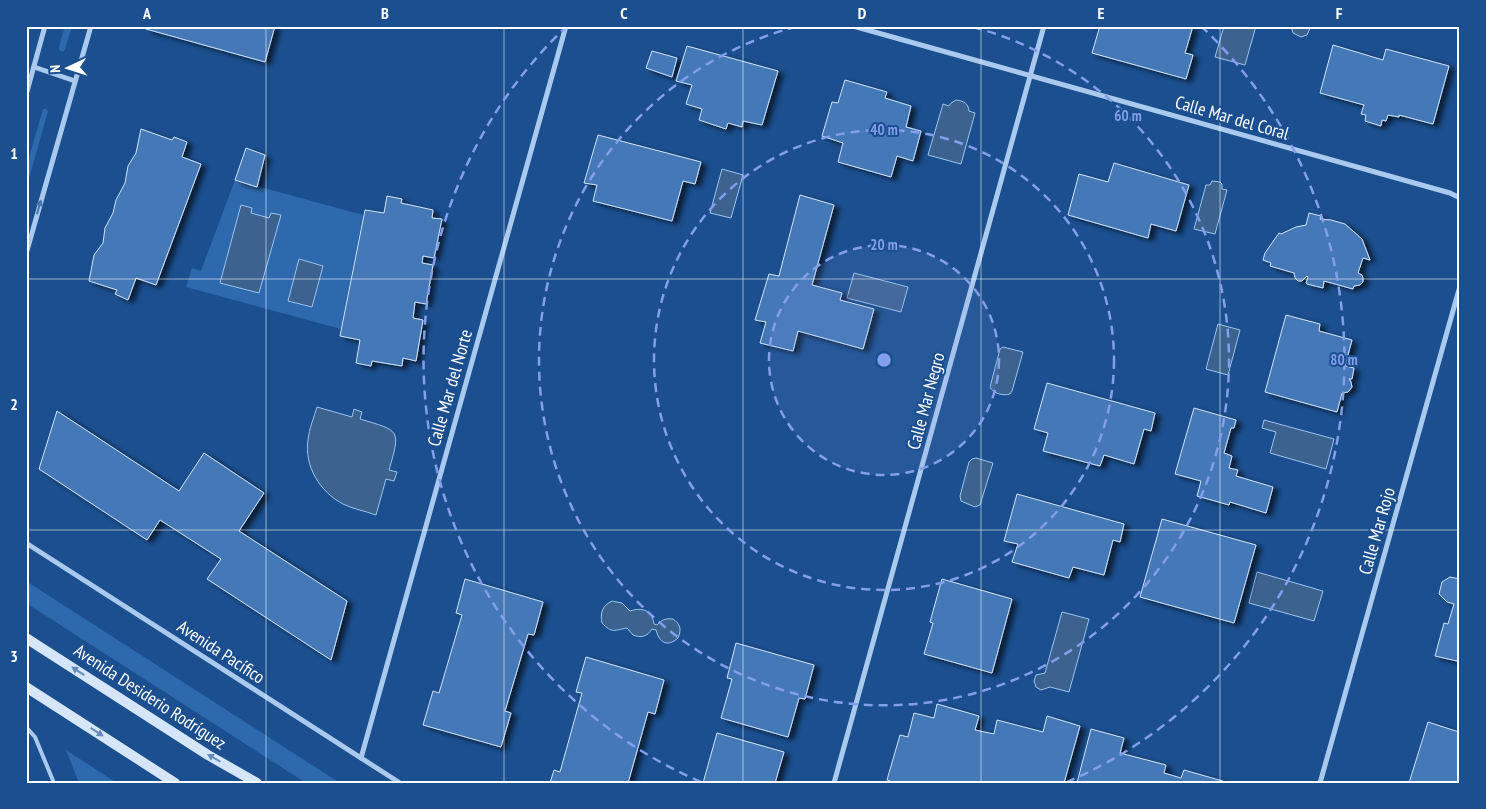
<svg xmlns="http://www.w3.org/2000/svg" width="1486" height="809" font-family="'PT Sans Narrow',sans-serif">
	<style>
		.green { fill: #2e69ad }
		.water { fill: #3c6290; stroke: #9cc4f0 }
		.building { fill: #4478b7; stroke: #cfe3fa; filter: url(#shadow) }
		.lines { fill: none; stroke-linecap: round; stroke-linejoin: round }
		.lane { stroke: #a9c9ee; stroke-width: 4 }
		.street { stroke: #a9c9ee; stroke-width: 5 }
		.secondary { stroke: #d6e6fa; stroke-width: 10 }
		.oneway { fill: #4674ac }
		.oneway2 { fill: #668bba }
		.grid { fill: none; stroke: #fff; stroke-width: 1; stroke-opacity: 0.55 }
		.ring { fill: none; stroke: #839eea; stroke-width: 2.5; stroke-dasharray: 9 6 }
		.labels { text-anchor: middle; stroke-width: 4; stroke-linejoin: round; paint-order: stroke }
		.street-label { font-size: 18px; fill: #fff; stroke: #1b4f8f }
		.centre { fill: #839eea; stroke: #1b4f8f; stroke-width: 2.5 }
		.ring-label { font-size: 15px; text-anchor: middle; font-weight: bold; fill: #839eea; stroke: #1b4f8f; stroke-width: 4; stroke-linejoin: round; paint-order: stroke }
		.neatline { fill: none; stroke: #fff; stroke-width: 2 }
		.grid-label { font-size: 16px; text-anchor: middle; font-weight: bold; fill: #fff }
	</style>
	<defs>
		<filter id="shadow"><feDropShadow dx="5.5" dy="3" stdDeviation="2.5" flood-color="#0009"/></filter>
	</defs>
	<rect width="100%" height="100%" fill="#1b4f8f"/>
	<g class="green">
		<path d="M65 26H72L65 49 63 52 59 50V47Z"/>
		<path d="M43 109H46L48 111 26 189V168Z"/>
		<path d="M235 180 363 215 341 329 186 287 192 268 201 271Z"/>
		<path d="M26 581 340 783H306L26 603Z"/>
		<path d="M66 750 117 783H79Z"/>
	</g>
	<g class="water">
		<path d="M1224 26H1256L1245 65 1215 57Z"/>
		<path d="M1291 26H1311L1307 35 1301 37 1293 33Z"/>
		<path d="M956 100C964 101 968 103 969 111L975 113 961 164 928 155 943 104 949 106 951 103Z"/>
		<path d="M722 169 743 175 731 218 710 213Z"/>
		<path d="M1212 181 1220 182 1222 184V189L1227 190 1215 234 1194 229 1206 185H1210Z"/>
		<path d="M241 205 252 208 251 213 269 218 271 213 281 215 259 293 220 283Z"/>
		<path d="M299 259 323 266 312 307 288 301Z"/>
		<path d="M854 273 908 287 901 312 847 298Z"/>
		<path d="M1218 324 1240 330 1228 375 1206 369Z"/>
		<path d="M1003 347 1023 352 1012 391 1010 394C1004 396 993 394 990 387L1000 349Z"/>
		<path d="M317 407 352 417 354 409 362 412 360 419C400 431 401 429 389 470L397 472 394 481 386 479 376 515C365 511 353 509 343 504 320 492 304 466 308 440 309 429 314 417 317 407Z"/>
		<path d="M1264 420 1334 439 1326 469 1270 453 1276 432 1262 428Z"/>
		<path d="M976 458 993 463 980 505 975 507 961 501 960 496 969 462 972 459Z"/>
		<path d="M1257 572 1323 591 1314 621 1249 603Z"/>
		<path d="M612 601 622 603 630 611C642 607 652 610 654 624L657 625C661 620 666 618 673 619 680 624 682 629 678 638 667 648 659 642 656 630L652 629C647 637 641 638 633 635L627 628C615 630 612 634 602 623 600 613 602 606 612 601Z"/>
		<path d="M1062 612 1089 619 1069 692 1050 687 1041 690 1036 687 1034 681 1036 675 1045 673Z"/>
	</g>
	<g class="building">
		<path d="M147 26H275L265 62 146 29Z"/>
		<path d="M1090 26H1193L1185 53 1193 55 1186 79 1092 53 1099 29Z"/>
		<path d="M1333 45 1383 60 1386 49 1449 66 1433 124 1399 115V117L1388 115 1386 121 1382 120 1381 126 1365 121 1366 115 1361 114 1364 105 1320 93Z"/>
		<path d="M687 46 778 71 762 125 743 121 742 127 728 123 726 129 699 120 702 109 686 104 692 85 676 81Z"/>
		<path d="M652 51 677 58 672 77 646 68Z"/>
		<path d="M845 80 887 92 885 98 911 106 906 127 921 131 913 161 897 156 891 177 838 162 843 143 822 136 832 102 838 103Z"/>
		<path d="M141 129 172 140 174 137 187 142 182 157 201 164 156 285 136 278 128 300 115 294 117 290 89 281 94 255 103 243 105 228 113 213 116 200 125 183 128 166 136 153Z"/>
		<path d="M598 135 701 162 695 184 683 181 672 221 593 201 597 185 584 183Z"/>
		<path d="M246 148 265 155 257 187 235 180Z"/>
		<path d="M1114 163 1189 185 1176 231 1151 224 1148 238 1068 215 1079 174 1108 182Z"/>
		<path d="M800 195 834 205 812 285 842 293 840 300 874 309 863 349 798 331 793 351 760 343 766 322 755 320 769 274 779 276Z"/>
		<path d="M387 196 402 199 401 203 433 210 432 218 442 219 434 258 423 256 422 263 433 265 426 304 415 302 413 318 423 320 416 361 403 358 402 366 372 361 371 366 356 363 360 340 340 336 365 210 384 213Z"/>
		<path d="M1309 213 1321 216 1320 219 1331 220 1345 224 1362 239 1370 260 1363 258 1358 273 1362 275 1363 278V282L1360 285 1354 286 1353 289 1324 281 1323 288 1307 284 1306 283 1308 277 1307 276 1302 281H1298L1295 278 1294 273 1270 266 1271 263 1263 260 1265 253 1279 233 1281 234 1296 227 1306 225Z"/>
		<path d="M1286 315 1320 324 1319 331 1352 340 1345 366 1354 368 1352 379H1349L1351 382 1352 387 1348 392 1342 393 1337 412 1265 392Z"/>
		<path d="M1047 383 1155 413 1151 431 1144 429 1134 464 1104 455 1100 466 1043 451 1048 433 1034 429Z"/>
		<path d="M1194 408 1236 420 1234 428H1231L1224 453 1232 456 1229 468 1238 470 1236 476 1273 487 1266 513 1230 502 1229 505 1197 496 1201 481 1175 474Z"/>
		<path d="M57 411 179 491 204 453 264 493 239 531 347 601 331 660 207 579 221 559 160 520 147 540 39 469Z"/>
		<path d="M1017 494 1124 524 1120 542 1113 540 1104 575 1073 567 1069 578 1012 562 1018 544 1004 541Z"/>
		<path d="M1162 519 1256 545 1234 623 1140 597Z"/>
		<path d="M1450 577 1460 579V651L1457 661 1435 656 1444 623 1448 624 1454 604 1447 602 1439 594 1442 582Z"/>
		<path d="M465 579 543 602 534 635 528 634 505 711 511 713 501 747 423 725 433 691 439 693 462 615 456 613Z"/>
		<path d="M942 579 1012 599 992 673 924 654 933 623 930 622Z"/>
		<path d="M736 643 814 665 805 699 799 698 788 737 721 718 732 679 727 678Z"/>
		<path d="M586 657 664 680 655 714 648 712 628 783H550L554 770 560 772 582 693 576 692Z"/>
		<path d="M937 704 979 716 975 730 994 734 997 720 1043 732 1047 716 1080 726 1064 783H896L887 780 900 735 908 737 914 713 934 718Z"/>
		<path d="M1428 722 1459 732 1460 729V783H1409Z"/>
		<path d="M1091 729 1124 738 1120 753 1166 765 1164 773 1181 778 1184 770 1226 782 1225 783H1077Z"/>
		<path d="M717 733 784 752 775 783H703Z"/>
	</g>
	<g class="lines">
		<path class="lane" d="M26 727 35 737 54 783"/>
		<g class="street">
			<path d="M853 26 1450 193 1460 198"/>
			<path d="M34 67 75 81"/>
			<path d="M26 95 45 26"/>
			<path d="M26 254 91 26"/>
			<path d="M26 543 400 783"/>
			<path d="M361 758 566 26"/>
			<path d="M834 783 1044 26"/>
			<path d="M1320 783 1460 286"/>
		</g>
		<g class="secondary">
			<path d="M26 638 208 755 257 783"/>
			<path d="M26 687 175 783"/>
		</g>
	</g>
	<defs><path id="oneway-solid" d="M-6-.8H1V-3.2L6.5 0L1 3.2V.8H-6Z" transform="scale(1.25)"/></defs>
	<use class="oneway" href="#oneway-solid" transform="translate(39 207) rotate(-74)"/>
	<g class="oneway2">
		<use href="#oneway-solid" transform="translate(78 671) rotate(-147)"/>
		<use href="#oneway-solid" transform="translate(97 732) rotate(33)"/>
		<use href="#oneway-solid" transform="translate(214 758) rotate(-150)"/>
	</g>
	<path class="grid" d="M266 26V783M504 26V783M743 26V783M981 26V783M1220 26V783M26 279H1460M26 530H1460"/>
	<circle cx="884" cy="360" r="115" fill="#839eea" fill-opacity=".12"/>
	<g class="ring">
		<circle cx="884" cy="360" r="115"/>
		<circle cx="884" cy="360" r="230"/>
		<path d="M973 27A345 345 0 1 1 795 27"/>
		<path d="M701 782A460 460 0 0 1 567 26M1201 26A460 460 0 0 1 1067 782"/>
	</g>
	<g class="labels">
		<g class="street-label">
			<text transform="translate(1232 118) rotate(16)" y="6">Calle Mar del Coral</text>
			<text transform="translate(450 388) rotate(-74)" y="6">Calle Mar del Norte</text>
			<text transform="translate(926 401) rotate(-75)" y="6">Calle Mar Negro</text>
			<text transform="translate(1377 531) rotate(-74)" y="6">Calle Mar Rojo</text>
			<text transform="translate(221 652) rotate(33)" y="6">Avenida Pacífico</text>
			<text transform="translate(150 697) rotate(33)" y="6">Avenida Desiderio Rodríguez</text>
		</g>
	</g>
	<circle cx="884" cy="360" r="8" class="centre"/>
	<g class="ring-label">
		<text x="1128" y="121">60 m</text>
		<text x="884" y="135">40 m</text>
		<text x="884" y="250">20 m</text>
		<text x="1344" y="365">80 m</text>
	</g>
	<rect width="1486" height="809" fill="none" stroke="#1b4f8f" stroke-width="55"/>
	<g transform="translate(68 68) rotate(266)" stroke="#1b4f8f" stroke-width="4" paint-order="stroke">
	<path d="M0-4L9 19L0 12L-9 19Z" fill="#ffffff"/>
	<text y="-8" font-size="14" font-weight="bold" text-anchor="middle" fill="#ffffff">N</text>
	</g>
	<rect x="28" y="28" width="1430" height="754" class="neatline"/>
	<g class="grid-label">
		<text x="147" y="19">A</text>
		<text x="385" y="19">B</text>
		<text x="624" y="19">C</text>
		<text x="862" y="19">D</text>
		<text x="1101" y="19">E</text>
		<text x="1339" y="19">F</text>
		<text x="14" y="159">1</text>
		<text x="14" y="410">2</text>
		<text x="14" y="662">3</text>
	</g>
</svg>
